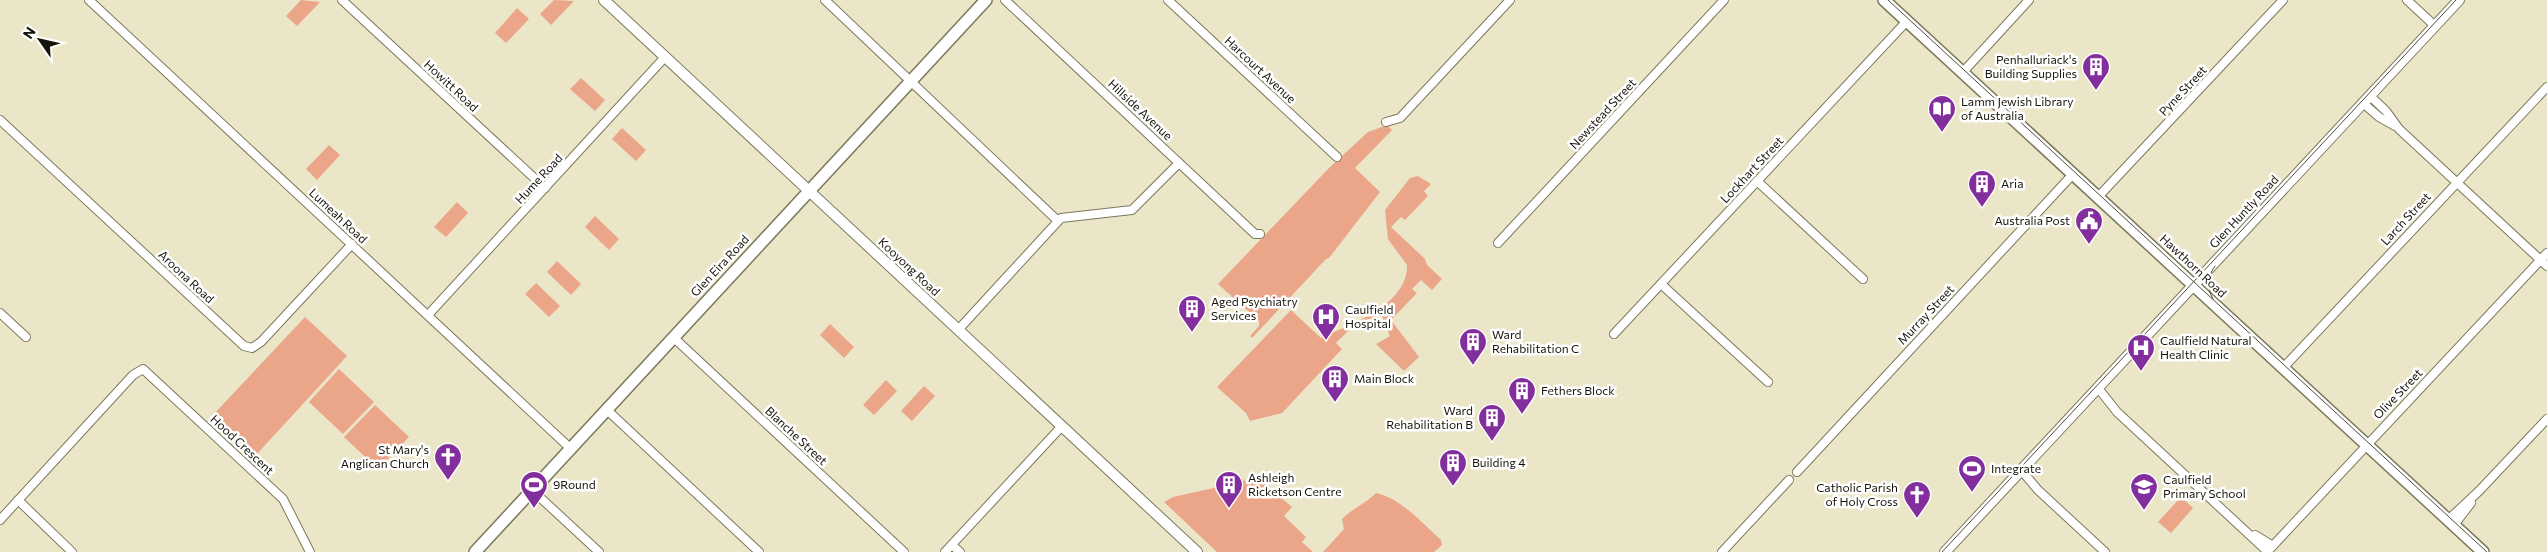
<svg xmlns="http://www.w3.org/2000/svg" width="2547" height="552" font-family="Commissioner,sans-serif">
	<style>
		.green { fill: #eba589 }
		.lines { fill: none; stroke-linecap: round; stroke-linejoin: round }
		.minor-casing { stroke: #7c785c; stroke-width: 10 }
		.tertiary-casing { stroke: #7c785c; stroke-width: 12 }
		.secondary-casing { stroke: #7c785c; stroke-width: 14 }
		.minor { stroke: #fff; stroke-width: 8 }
		.tertiary { stroke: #fff; stroke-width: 10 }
		.secondary { stroke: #fff; stroke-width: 11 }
		.tram { stroke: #4e4b3b; stroke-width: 1 }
		.labels { text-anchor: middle; stroke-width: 5; stroke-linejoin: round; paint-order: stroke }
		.poi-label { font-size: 12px; fill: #161409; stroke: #fff; text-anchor: start }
		.street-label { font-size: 12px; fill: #161409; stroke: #fff }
	</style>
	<rect width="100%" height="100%" fill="#ebe6c8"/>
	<g class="green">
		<path d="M301 0 320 2 297 26 286 16Z"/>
		<path d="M554 0 574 1 551 25 540 14Z"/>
		<path d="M517 8 529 19 506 43 495 33Z"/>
		<path d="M581 78 605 100 595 111 570 89Z"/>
		<path d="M1387 125 1392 130 1355 168 1380 192 1329 258 1326 259 1252 338 1250 336 1259 326V321L1218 284 1330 167 1368 132Z"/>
		<path d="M622 128 646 150 636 161 612 139Z"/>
		<path d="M329 145 340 155 317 180 306 169Z"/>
		<path d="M1418 176 1431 184 1424 191 1428 196 1405 220 1401 217 1391 227 1425 259 1427 265 1442 279 1432 290 1421 280 1412 289 1417 293 1391 320 1419 357 1404 371 1376 344 1390 336 1381 314 1353 326 1336 343 1342 349 1282 413 1250 421 1246 413 1217 387 1291 310 1321 338C1351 324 1408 305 1407 265L1388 239 1385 210 1410 178Z"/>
		<path d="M457 202 468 213 446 237 434 227Z"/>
		<path d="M595 216 619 239 609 250 585 227Z"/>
		<path d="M557 261 581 284 571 295 547 272Z"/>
		<path d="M536 283 560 306 549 317 525 294Z"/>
		<path d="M305 317 347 356 256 455 213 415Z"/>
		<path d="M830 324 854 347 844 358 820 335Z"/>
		<path d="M339 369 374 402 343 434 309 402Z"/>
		<path d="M886 380 897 391 874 415 863 405Z"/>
		<path d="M924 386 935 396 912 421 901 411Z"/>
		<path d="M375 405 409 437 378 469 344 437Z"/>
		<path d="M1235 472 1247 483 1254 475 1292 507 1284 516 1306 537 1302 542 1313 552H1217L1164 502 1173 497 1227 485 1231 483 1228 480Z"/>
		<path d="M1376 493C1402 499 1421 522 1441 540L1442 545 1434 552H1323L1344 529 1342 519C1353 508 1365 504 1376 493Z"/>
		<path d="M2181 497 2193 508 2171 533 2158 522Z"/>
	</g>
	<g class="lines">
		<defs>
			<g id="minor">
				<path d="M89 0 570 448"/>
				<path d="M342 0 545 188"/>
				<path d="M825 0 1058 221"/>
				<path d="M1005 0 1255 234H1260"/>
				<path d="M1168 0 1337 157"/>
				<path d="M2407 0 2435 26"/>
				<path d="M1963 72 2029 0"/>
				<path d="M2370 96 2386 111 2399 129 2547 266"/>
				<path d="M2363 103 2379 117 2395 126"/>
				<path d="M0 120 244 346 252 348 261 342 352 244"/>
				<path d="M1386 122 1400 118 1510 0"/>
				<path d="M1757 181 1863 279"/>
				<path d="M2098 197 2283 0"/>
				<path d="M1498 243 1724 0"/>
				<path d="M1661 284 1768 382"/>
				<path d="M0 313 26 337"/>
				<path d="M428 315 665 57"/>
				<path d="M958 330 1061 218 1132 210 1179 163"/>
				<path d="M1614 334 1907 21"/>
				<path d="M673 337 904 552"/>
				<path d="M2283 368 2547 87"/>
				<path d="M2098 388 2117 412 2268 552"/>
				<path d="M606 409 759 552"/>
				<path d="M2021 470 2038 490 2105 552"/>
				<path d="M1797 472 2073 174"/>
				<path d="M532 490 599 552"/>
				<path d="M18 500 72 552"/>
				<path d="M0 520 133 375 143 369 283 499 310 552"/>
				<path d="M2448 520 2479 491 2547 419"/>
				<path d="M2454 525 2471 503"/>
				<path d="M2255 535 2273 546"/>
				<path d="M952 545 960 552"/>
				<path d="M945 552 1062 426"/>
				<path d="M1722 552 1789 480"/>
				<path d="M2267 552 2547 253"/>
			</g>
			<g id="tertiary">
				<path d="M604 0 1197 552"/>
				<path d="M1945 552 2459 0"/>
			</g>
			<g id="secondary">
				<path d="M1884 0 2483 552"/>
				<path d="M475 552 986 0"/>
			</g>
		</defs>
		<use href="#minor" class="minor-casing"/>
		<use href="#tertiary" class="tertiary-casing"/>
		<use href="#secondary" class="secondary-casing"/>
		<use href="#minor" class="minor"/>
		<use href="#tertiary" class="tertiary"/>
		<use href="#secondary" class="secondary"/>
		<g class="tram">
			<path d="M1888 0 2487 552"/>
			<path d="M2213 299C2206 287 2207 277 2215 266"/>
			<path d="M1942 552 2456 0"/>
		</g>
	</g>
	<defs>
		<symbol id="building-pin" viewBox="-11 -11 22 30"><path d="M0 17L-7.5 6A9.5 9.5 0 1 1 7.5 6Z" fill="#822e9d" stroke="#fff"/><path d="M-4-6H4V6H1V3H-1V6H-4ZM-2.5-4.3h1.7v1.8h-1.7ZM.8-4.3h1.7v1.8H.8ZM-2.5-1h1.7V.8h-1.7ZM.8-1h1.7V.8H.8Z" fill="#fff"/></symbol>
		<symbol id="library-pin" viewBox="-11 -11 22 30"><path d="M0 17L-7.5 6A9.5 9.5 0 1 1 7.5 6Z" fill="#822e9d" stroke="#fff"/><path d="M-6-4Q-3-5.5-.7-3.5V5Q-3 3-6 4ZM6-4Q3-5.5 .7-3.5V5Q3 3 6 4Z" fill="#fff"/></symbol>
		<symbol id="civic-pin" viewBox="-11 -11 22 30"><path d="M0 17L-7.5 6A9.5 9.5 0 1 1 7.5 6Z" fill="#822e9d" stroke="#fff"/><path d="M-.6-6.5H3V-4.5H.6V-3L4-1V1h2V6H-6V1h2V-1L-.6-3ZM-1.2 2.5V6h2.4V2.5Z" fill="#fff"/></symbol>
		<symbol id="hospital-pin" viewBox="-11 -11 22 30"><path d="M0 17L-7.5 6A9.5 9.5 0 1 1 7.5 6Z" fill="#822e9d" stroke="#fff"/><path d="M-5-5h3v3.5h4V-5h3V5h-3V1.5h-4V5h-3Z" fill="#fff"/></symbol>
		<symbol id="church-pin" viewBox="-11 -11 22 30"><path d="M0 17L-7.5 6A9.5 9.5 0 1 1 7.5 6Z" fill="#822e9d" stroke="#fff"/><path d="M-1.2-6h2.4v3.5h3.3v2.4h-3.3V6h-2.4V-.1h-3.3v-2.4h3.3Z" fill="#fff"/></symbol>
		<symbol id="stadium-pin" viewBox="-11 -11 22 30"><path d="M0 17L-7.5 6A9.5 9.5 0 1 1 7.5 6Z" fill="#822e9d" stroke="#fff"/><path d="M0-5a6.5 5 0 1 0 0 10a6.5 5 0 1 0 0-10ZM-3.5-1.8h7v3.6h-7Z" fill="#fff"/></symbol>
		<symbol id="school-pin" viewBox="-11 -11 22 30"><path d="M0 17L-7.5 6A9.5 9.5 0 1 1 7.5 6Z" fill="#822e9d" stroke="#fff"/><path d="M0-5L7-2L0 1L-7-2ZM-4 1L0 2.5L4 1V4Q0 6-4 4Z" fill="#fff"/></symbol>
	</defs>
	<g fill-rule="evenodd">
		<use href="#building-pin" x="2080" y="51" width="32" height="43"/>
		<use href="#library-pin" x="1926" y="93" width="32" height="43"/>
		<use href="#building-pin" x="1966" y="168" width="32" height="43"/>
		<use href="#civic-pin" x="2073" y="205" width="32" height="43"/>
		<use href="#building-pin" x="1176" y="293" width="32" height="43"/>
		<use href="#hospital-pin" x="1310" y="301" width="32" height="43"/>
		<use href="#building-pin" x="1457" y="326" width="32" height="43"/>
		<use href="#hospital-pin" x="2125" y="332" width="32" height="43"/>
		<use href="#building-pin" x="1319" y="363" width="32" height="43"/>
		<use href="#building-pin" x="1506" y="375" width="32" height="43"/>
		<use href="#building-pin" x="1476" y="402" width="32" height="43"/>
		<use href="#church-pin" x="432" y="441" width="32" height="43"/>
		<use href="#building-pin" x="1437" y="447" width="32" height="43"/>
		<use href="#stadium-pin" x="1956" y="453" width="32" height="43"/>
		<use href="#stadium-pin" x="518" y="469" width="32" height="43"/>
		<use href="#building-pin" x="1213" y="469" width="32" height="43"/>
		<use href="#school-pin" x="2128" y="471" width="32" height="43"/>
		<use href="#church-pin" x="1901" y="479" width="32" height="43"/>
	</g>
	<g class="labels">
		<g class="poi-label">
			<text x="2077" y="64" text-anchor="end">Penhalluriack's<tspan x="2077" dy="14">Building Supplies</tspan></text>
			<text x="1961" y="106">Lamm Jewish Library<tspan x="1961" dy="14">of Australia</tspan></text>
			<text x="2001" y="188">Aria</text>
			<text x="2070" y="225" text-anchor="end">Australia Post</text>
			<text x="1211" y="306">Aged Psychiatry<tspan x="1211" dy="14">Services</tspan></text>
			<text x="1345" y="314">Caulfield<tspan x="1345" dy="14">Hospital</tspan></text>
			<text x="1492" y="339">Ward<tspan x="1492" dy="14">Rehabilitation C</tspan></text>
			<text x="2160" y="345">Caulfield Natural<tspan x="2160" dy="14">Health Clinic</tspan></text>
			<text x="1354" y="383">Main Block</text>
			<text x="1541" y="395">Fethers Block</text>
			<text x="1473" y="415" text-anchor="end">Ward<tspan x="1473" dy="14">Rehabilitation B</tspan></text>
			<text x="429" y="454" text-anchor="end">St Mary's<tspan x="429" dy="14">Anglican Church</tspan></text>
			<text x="1472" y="467">Building 4</text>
			<text x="1991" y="473">Integrate</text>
			<text x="1248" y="482">Ashleigh<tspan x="1248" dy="14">Ricketson Centre</tspan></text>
			<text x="2163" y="484">Caulfield<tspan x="2163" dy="14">Primary School</tspan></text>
			<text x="553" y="489">9Round</text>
			<text x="1898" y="492" text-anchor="end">Catholic Parish<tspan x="1898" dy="14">of Holy Cross</tspan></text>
		</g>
		<g class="street-label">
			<text transform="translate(1260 70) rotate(43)" y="4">Harcourt Avenue</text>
			<text transform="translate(451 86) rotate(43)" y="4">Howitt Road</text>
			<text transform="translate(2183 91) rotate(-47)" y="4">Pyne Street</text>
			<text transform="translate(1140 110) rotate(43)" y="4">Hillside Avenue</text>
			<text transform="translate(1603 114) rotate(-47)" y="4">Newstead Street</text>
			<text transform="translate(1752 170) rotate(-47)" y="4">Lockhart Street</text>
			<text transform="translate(539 179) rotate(-47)" y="4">Hume Road</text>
			<text transform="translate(2244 212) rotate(-47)" y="4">Glen Huntly Road</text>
			<text transform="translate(338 216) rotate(43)" y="4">Lumeah Road</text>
			<text transform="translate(2406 219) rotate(-47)" y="4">Larch Street</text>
			<text transform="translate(720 266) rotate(-47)" y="4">Glen Eira Road</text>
			<text transform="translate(2193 266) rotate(43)" y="4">Hawthorn Road</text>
			<text transform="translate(909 267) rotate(43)" y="4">Kooyong Road</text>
			<text transform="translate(186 277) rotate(43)" y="4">Aroona Road</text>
			<text transform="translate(1926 315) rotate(-47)" y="4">Murray Street</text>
			<text transform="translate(2398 394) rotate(-46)" y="4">Olive Street</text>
			<text transform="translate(796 436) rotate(43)" y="4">Blanche Street</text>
			<text transform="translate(242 445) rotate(43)" y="4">Hood Crescent</text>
		</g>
	</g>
	<g transform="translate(40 40) rotate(304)" stroke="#ffffff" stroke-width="4" paint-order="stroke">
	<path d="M0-4L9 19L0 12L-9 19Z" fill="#161409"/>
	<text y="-8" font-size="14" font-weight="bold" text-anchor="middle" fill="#161409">N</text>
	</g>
</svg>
